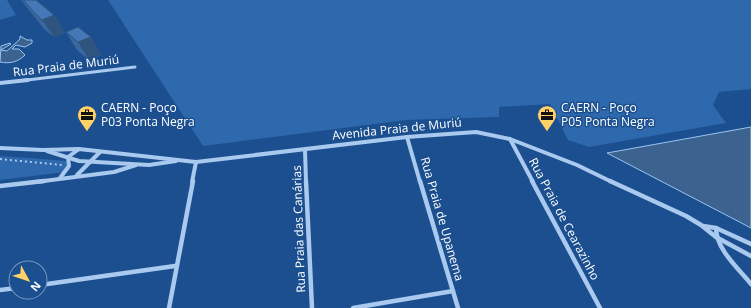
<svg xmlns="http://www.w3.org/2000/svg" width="751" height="308" font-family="'Open Sans',sans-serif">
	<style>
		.green { fill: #2e69ad }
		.water { fill: #3c6290; stroke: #9cc4f0 }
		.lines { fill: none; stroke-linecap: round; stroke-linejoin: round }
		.path { stroke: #a9c9ee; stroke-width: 2; stroke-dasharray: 2 3; stroke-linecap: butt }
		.street-far2 { stroke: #a9c9ee; stroke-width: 3 }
		.street-far1 { stroke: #a9c9ee; stroke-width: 4 }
		.street { stroke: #a9c9ee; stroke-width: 4.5 }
		.wall { fill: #3a679d }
		.shaded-wall { fill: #305480 }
		.building { fill: #4478b7; stroke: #305480 }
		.labels { text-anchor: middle; stroke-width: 3; stroke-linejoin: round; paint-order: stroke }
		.street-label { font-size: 12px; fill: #fff; stroke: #1b4f8f }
		.poi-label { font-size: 12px; fill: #fff; stroke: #1b4f8f; text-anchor: start }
	</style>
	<rect width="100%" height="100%" fill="#1b4f8f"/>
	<g class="green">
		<path d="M0 0H7L16 15 0 20Z"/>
		<path d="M108 0H751V89L719 92 713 105 726 123 589 147 568 140 550 104 499 107V117L406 120 203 146Z"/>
		<path d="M0 156 68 161 66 172 0 180Z"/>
	</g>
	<g class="water">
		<path d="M20 36 27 40H32V43L25 47 16 45 12 49H19L25 55C18 62 10 64 0 62L1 46 10 43 11 44 1 50 7 51 20 39Z"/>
		<path d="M751 127V228L607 153Z"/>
	</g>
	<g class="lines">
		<path class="path" d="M0 159 62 165"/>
		<path class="street-far2" d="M19 81 135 67"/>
		<g class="street-far1">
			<path d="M0 83 28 80"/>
			<path d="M407 137 420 182"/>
			<path d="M510 139 533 182"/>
			<path d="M0 148 43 150 79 149 196 162 407 137 476 132 510 139 577 165 612 182"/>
			<path d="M305 150 306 182"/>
			<path d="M47 151 79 161 149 165 176 161"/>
			<path d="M77 175 100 152"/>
			<path d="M60 178 69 166 68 157 79 149"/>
			<path d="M36 182 114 172 136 165"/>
			<path d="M192 182 196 162"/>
		</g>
		<g class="street">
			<path d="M306 181 312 308"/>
			<path d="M420 181 458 308"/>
			<path d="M532 181 600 308"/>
			<path d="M610 181 686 216 701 225 716 237 751 256"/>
			<path d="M0 186 44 181"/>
			<path d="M703 226 716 228 751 244"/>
			<path d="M716 228C716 249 738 268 751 284"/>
			<path d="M40 285 175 266"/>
			<path d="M0 290 16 288"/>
			<path d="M169 308 193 181"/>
			<path d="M353 308 453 291"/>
		</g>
	</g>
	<g class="wall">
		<path d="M21 0H37L38 2 54 15 65 33 54 37 45 30Z"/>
		<path d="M66 32 91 37 101 55 89 60 77 50Z"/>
	</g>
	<g class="shaded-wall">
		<path d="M54 15 65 33 54 37 42 20Z"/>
		<path d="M91 37 101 55 89 60 78 42Z"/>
	</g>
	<g class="building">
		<path d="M23 0H36L54 15 42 20 34 12Z"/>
		<path d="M78 27 91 37 78 42 66 32Z"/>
	</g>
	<defs>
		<symbol id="office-pin" viewBox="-11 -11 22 30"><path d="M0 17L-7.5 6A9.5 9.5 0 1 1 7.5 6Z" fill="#ffd166" stroke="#1b4f8f"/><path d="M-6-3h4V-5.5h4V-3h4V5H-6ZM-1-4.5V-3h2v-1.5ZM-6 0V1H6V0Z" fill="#111"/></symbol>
	</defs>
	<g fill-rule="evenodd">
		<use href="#office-pin" x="76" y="104" width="22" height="30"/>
		<use href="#office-pin" x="536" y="104" width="22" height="30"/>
	</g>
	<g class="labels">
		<g class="street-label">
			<text transform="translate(66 66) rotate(-7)" y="4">Rua Praia de Muriú</text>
			<text transform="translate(397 129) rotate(-6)" y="4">Avenida Praia de Muriú</text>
			<text transform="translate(442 219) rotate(74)" y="4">Rua Praia de Upanema</text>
			<text transform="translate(564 219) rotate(62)" y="4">Rua Praia de Cearazinho</text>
			<text transform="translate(299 229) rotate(-92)" y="4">Rua Praia das Canárias</text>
		</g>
		<g class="poi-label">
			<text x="101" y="112">CAERN - Poço<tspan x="101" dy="14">P03 Ponta Negra</tspan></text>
			<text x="561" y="112">CAERN - Poço<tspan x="561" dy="14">P05 Ponta Negra</tspan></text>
		</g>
	</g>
	<g transform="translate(28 280) rotate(130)"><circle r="19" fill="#1b4f8f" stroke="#7695bc"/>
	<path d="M0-3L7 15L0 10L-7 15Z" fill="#ffd166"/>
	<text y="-6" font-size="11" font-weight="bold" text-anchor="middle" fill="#ffffff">N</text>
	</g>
</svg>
